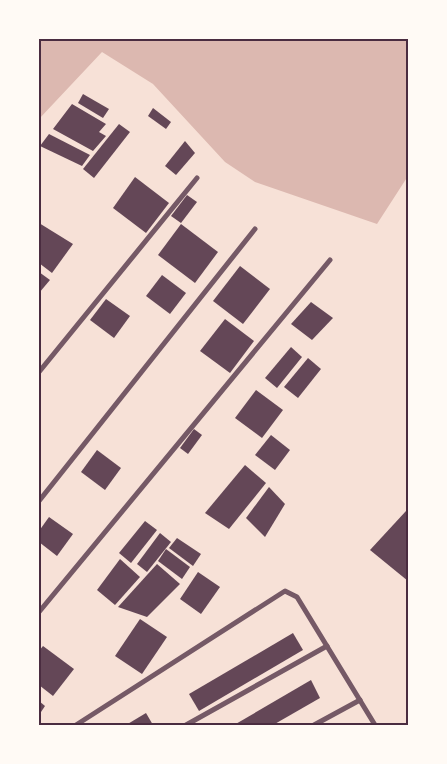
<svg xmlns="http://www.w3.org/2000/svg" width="447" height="764" font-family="'Space Grotesk',sans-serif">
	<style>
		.water { fill: #dcb8b0 }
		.building { fill: #644757 }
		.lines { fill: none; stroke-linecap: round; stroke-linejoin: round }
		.minor { stroke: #755966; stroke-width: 5 }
		.neatline { fill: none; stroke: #4a2c40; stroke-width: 2 }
	</style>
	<rect width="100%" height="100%" fill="#f7e1d7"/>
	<path class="water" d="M39 39H408V176L377 224 255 182 225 162 153 84 102 52 39 119Z"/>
	<g class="building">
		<path d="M83 94 109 109 103 118 78 103Z"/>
		<path d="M72 104 106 124 99 132 106 136 93 151 53 129Z"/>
		<path d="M153 108 171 122 166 129 148 116Z"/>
		<path d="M119 124 130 132 94 178 83 169Z"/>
		<path d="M49 134 90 155 82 166 40 146Z"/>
		<path d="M185 141 195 153 176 175 165 166Z"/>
		<path d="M135 177 169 203 146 233 113 208Z"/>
		<path d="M187 195 197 202 181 223 171 216Z"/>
		<path d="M39 223 73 244 52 273 39 263Z"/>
		<path d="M181 224 218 252 195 283 158 255Z"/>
		<path d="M240 266 270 289 243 324 213 301Z"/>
		<path d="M39 272 50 280 39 293Z"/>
		<path d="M162 275 186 293 170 314 146 296Z"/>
		<path d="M106 299 130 316 114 338 90 320Z"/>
		<path d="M311 302 333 318 312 340 291 324Z"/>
		<path d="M225 319 254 341 230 373 200 351Z"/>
		<path d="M291 347 302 357 277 388 265 378Z"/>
		<path d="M308 358 321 369 298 398 284 387Z"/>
		<path d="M256 390 283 410 262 438 235 418Z"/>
		<path d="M194 429 202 435 188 454 180 448Z"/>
		<path d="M271 435 290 450 275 470 255 455Z"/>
		<path d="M97 450 121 468 105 490 81 472Z"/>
		<path d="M245 465 266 483 229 529 205 513Z"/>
		<path d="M269 487 285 504 265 537 246 518Z"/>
		<path d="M406 511 408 513V581L370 550Z"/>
		<path d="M49 517 73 534 57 556 39 542V531Z"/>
		<path d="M145 521 157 530 131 563 119 553Z"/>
		<path d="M160 533 171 542 147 572 137 564Z"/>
		<path d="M177 538 201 554 193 566 169 548Z"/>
		<path d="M166 549 190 567 182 579 158 561Z"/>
		<path d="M120 559 140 577 115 605 97 590Z"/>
		<path d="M157 564 180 584 147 617 118 607Z"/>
		<path d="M198 572 220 587 201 614 180 599Z"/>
		<path d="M140 619 167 637 142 674 115 656Z"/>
		<path d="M293 633 303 650 199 711 189 694Z"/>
		<path d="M43 646 74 669 53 696 39 685V651Z"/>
		<path d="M311 680 320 698 273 725H234Z"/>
		<path d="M39 701 45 706 39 715Z"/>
		<path d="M146 713 153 725H126Z"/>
	</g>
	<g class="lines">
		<g class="minor">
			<path d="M39 372 197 178"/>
			<path d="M39 501 255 229"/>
			<path d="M39 612 330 260"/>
			<path d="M76 725 285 591 297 597 375 725"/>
			<path d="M186 725 327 646"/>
			<path d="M314 725 360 700"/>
		</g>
	</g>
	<rect width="447" height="764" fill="none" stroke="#fffaf5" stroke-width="80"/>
	<rect x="40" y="40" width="367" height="684" class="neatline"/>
</svg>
